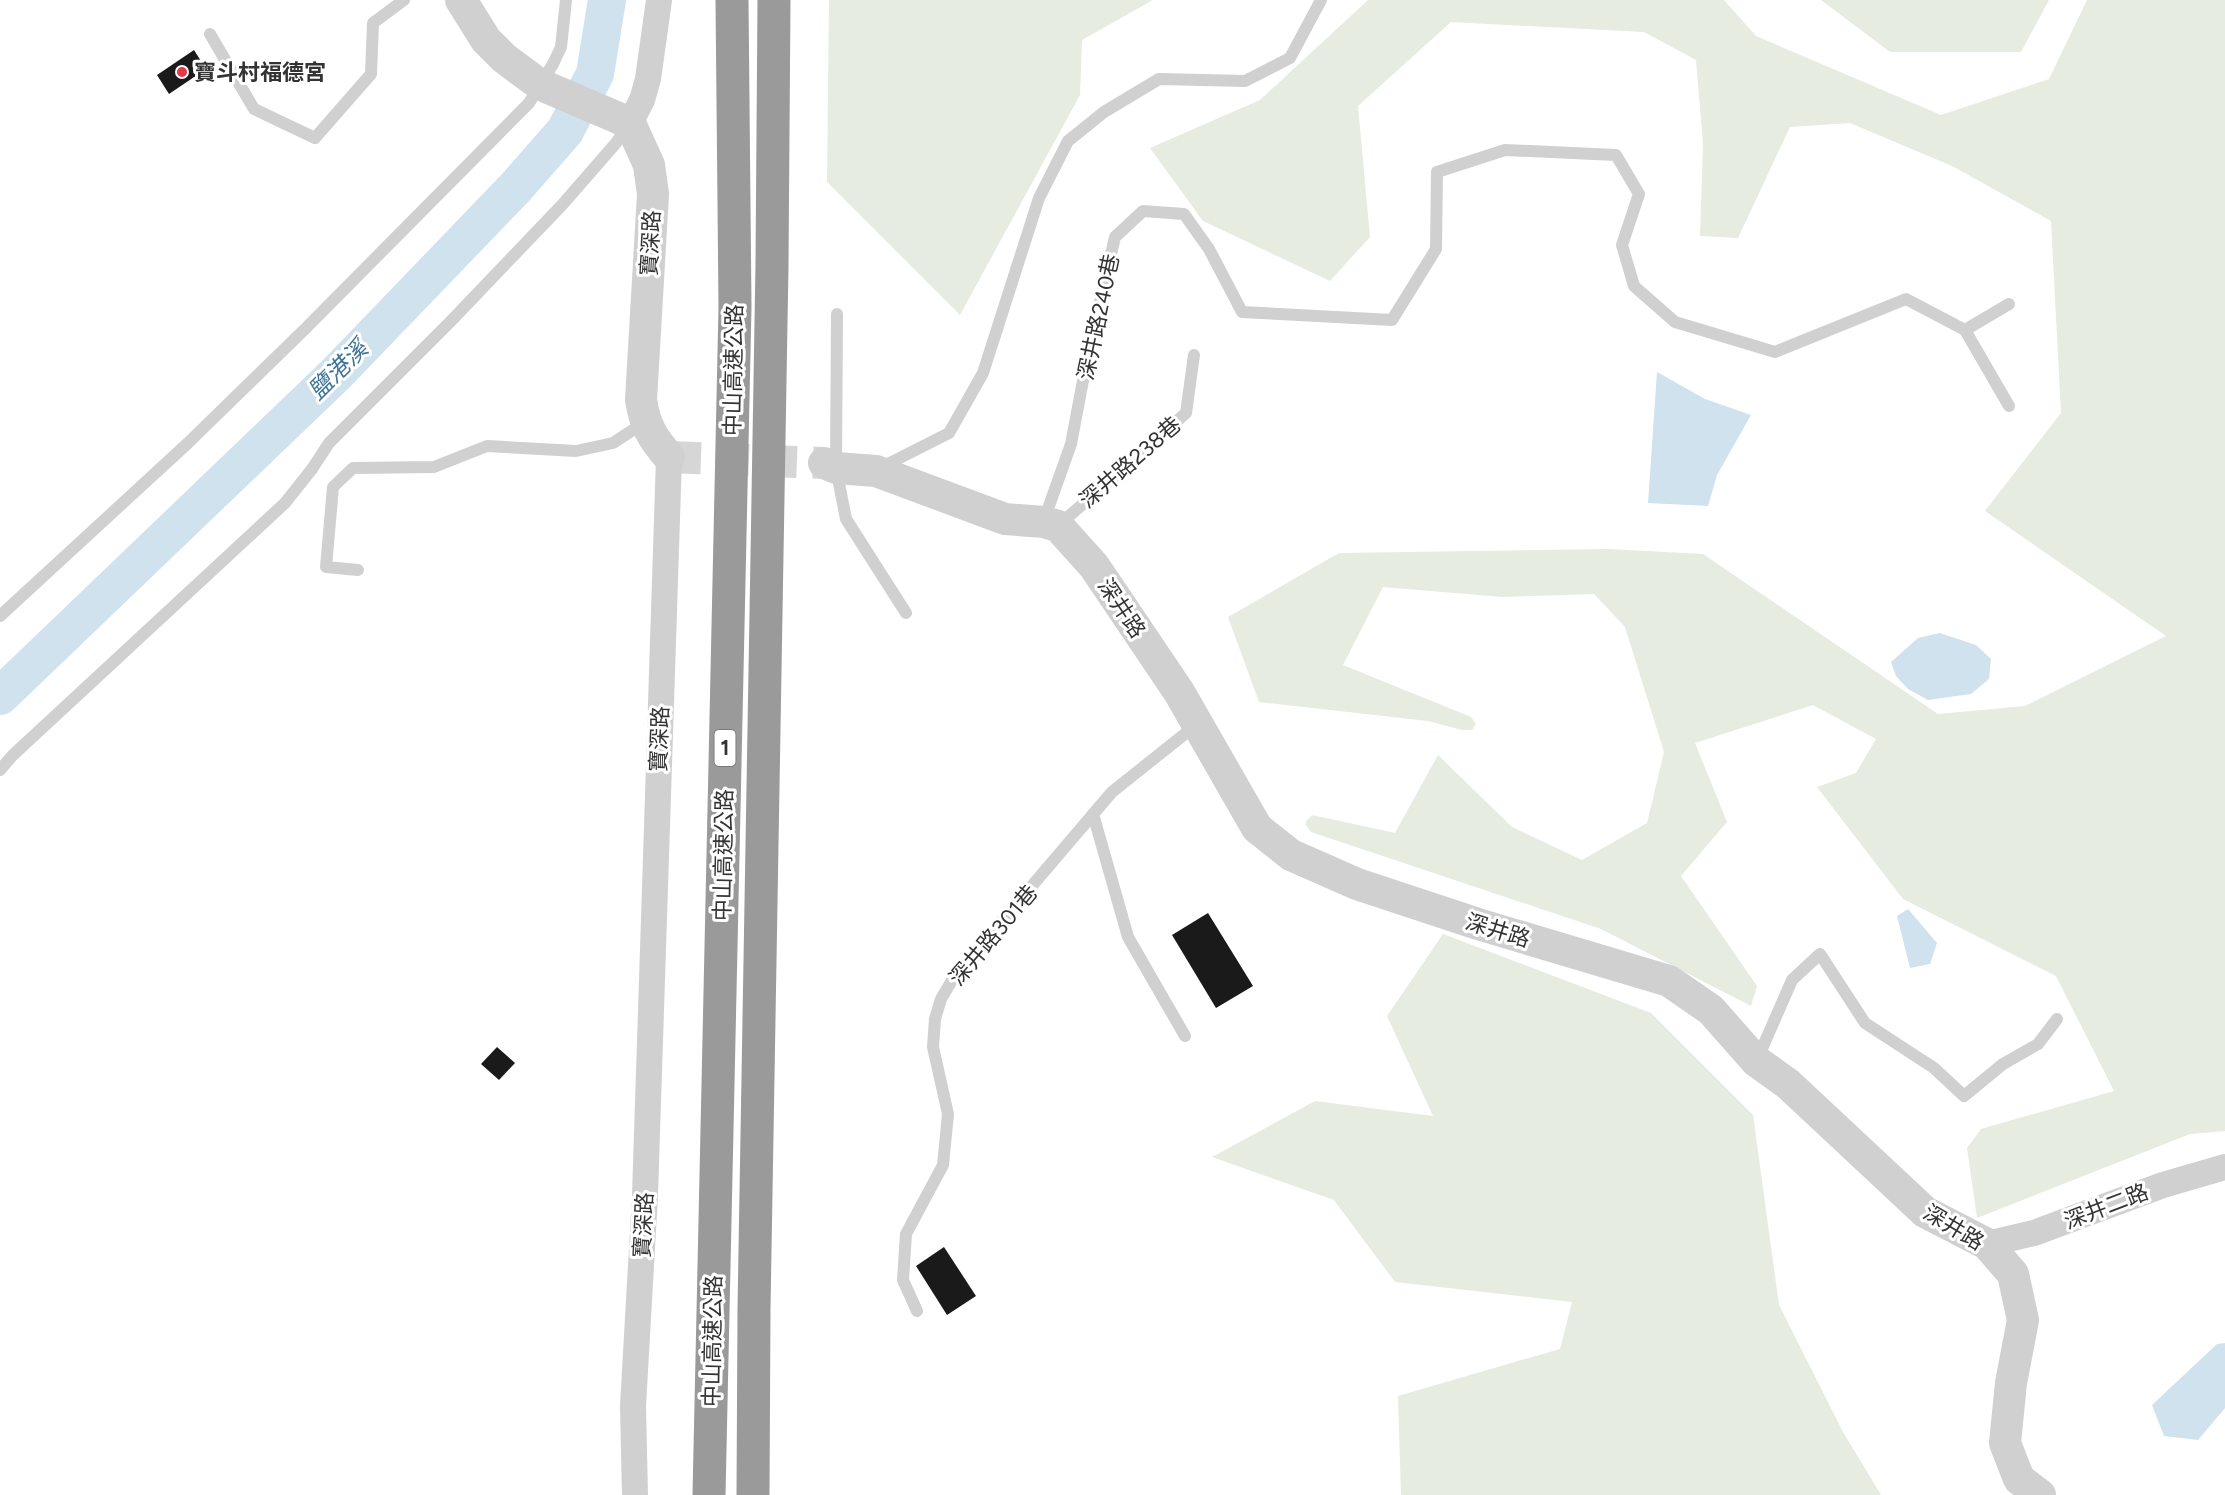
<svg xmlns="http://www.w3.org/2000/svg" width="2225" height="1495" font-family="Figtree,'Noto Sans TC',sans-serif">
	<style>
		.green { fill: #e6ecdf }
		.water { fill: #cfe2ee }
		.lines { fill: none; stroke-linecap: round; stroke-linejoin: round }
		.river { stroke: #cfe2ee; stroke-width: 38 }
		.building { fill: #1a1a1a }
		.tertiary-tunnel { stroke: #d6d6d6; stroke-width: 32; stroke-dasharray: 32 16; stroke-linecap: butt }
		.service { stroke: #d0d0d0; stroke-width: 12 }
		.minor { stroke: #d0d0d0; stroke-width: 26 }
		.tertiary { stroke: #d0d0d0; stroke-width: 32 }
		.motorway { stroke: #9a9a9a; stroke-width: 33 }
		.poi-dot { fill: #e63946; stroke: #fff; stroke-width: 2 }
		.labels { text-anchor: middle; stroke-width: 6; stroke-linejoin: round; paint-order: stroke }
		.shield { fill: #fff; stroke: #707070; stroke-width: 1.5 }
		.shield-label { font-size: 21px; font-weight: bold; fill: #333 }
		.poi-label { font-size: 22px; font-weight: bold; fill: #333; stroke: #fff; text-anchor: start }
		.street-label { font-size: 22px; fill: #333; stroke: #fff }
		.water-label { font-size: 24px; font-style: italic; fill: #3f7597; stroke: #fff }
	</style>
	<rect width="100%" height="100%" fill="#fff"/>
	<g class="green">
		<path d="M829 0H1153L1082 40 1080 95 960 315 827 182Z"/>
		<path d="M1368 0H1724L1756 36 1941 115 2049 79 2087 0H2225V1131L2190 1134 1977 1218 1967 1148 1981 1129 2114 1091 2056 976 1903 899 1817 787 1856 773 1876 739 1813 705 1695 743 1727 822 1681 876 1757 986 1751 1006 1601 929 1311 832 1306 825V821L1312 815 1395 833 1438 755 1512 827 1582 860 1647 823 1664 752 1625 627 1594 594 1503 597 1383 587 1343 665 1471 717 1476 724 1472 730H1462L1428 721 1259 702 1228 617 1339 553 1608 549 1703 554 1938 714 2025 706 2166 636 1985 511 2061 413 2051 221 1952 166 1850 123 1790 127 1738 238 1700 236 1703 144 1696 60 1644 32 1451 22 1358 106 1370 237 1330 281 1203 221 1150 148 1260 100Z"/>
		<path d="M1821 0H2049L2021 52H1890Z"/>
		<path d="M1443 934 1651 1013 1753 1115 1779 1305 1843 1432 1881 1495H1401L1398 1396 1560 1349 1572 1302 1395 1282 1334 1200 1212 1157 1315 1101 1433 1116 1387 1016Z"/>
	</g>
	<g class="water">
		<path d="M1657 372 1705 399 1751 415 1717 475 1708 506 1648 503Z"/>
		<path d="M1940 633 1976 645 1991 659 1989 679 1971 694 1928 700 1908 689 1896 676 1891 662 1918 638Z"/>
		<path d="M1908 909 1937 943 1930 964 1910 968 1897 916Z"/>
		<path d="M2225 1343V1408L2198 1440 2164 1436 2152 1405 2217 1344Z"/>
	</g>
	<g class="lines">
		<path class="river" d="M0 696 336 374 516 187 565 131 595 74 607 0"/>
	</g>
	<g class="building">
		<path d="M194 50 206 69 169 94 157 75Z"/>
		<path d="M1208 913 1253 986 1216 1008 1172 935Z"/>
		<path d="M497 1047 515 1063 499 1080 481 1064Z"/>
		<path d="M944 1247 976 1296 947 1315 916 1266Z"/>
	</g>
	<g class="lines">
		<path class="tertiary-tunnel" d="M669 457 824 463"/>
		<g class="service">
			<path d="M210 34 254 109 315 138 371 74 373 23 404 0"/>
			<path d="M837 314 836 468 846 519 906 613"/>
			<path d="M1965 330 2009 304"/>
			<path d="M880 468 949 433 983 373 1039 198 1068 141 1104 112 1159 79 1245 81 1290 58 1321 0"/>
			<path d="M1044 520 1071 444 1088 354 1115 237 1143 211 1184 214 1209 249 1242 312 1392 320 1436 249 1437 172 1505 150 1616 155 1639 194 1622 245 1634 286 1675 322 1775 352 1906 299 1965 330 2009 406"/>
			<path d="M1059 525 1186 413 1194 355"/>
			<path d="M358 570 326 567 333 487 353 468 434 467 487 446 576 451 613 443 645 422"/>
			<path d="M0 616 188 443 305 329 529 103 553 64 561 47 566 0"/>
			<path d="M0 770 13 755 285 503 312 469 329 443 451 321 562 205 616 143 628 125"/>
			<path d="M1093 814 1128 937 1185 1036"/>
			<path d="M1757 1060 1792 980 1820 954 1865 1023 1934 1068 1964 1096 2003 1064 2038 1044 2057 1019"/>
			<path d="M917 1311 903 1280 906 1234 943 1165 948 1114 933 1047 935 1019 941 999 954 977 1112 792 1196 725"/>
		</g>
		<g class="minor">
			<path d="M630 123 642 100 648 79 659 0"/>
			<path d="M1987 1244 2034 1233 2163 1185 2225 1167"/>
			<path d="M635 1495 633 1406 645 1195 669 457"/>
		</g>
		<g class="tertiary">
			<path d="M461 0 486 40 504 58 539 84 630 123 649 165 653 194 641 400C645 425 652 438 669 457"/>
			<path d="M824 463 836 468 876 471 1005 519 1044 522 1058 526 1094 566 1179 692 1257 828 1291 855 1357 884 1478 924 1669 981 1711 1010 1756 1061 1788 1084 1925 1212 1987 1244 2013 1274 2023 1320 2011 1383 2005 1443 2019 1479 2040 1495"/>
		</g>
		<g class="motorway">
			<path d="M709 1495 735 307 732 0"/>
			<path d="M753 1495 754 1309 772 265 774 0"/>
		</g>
	</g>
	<circle class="poi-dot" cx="182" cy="72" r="6"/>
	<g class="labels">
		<rect class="shield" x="714.5" y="730" width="21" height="36" rx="4.5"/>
		<g class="shield-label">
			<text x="725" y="755">1</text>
		</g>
		<g class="poi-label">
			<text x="194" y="80">寶斗村福德宮</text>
		</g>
		<g class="street-label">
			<text transform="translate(650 243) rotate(-87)" y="8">寶深路</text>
			<text transform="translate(1098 317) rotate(-78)" y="8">深井路240巷</text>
			<text transform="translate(733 370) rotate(-89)" y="8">中山高速公路</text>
			<text transform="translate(1130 462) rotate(-41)" y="8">深井路238巷</text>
			<text transform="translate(1122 608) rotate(56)" y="8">深井路</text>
			<text transform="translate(659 739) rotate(-88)" y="8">寶深路</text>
			<text transform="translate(723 855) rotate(-89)" y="8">中山高速公路</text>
			<text transform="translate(1498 930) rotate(17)" y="8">深井路</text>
			<text transform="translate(993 935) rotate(-50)" y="8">深井路301巷</text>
			<text transform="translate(2106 1206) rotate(-21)" y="8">深井二路</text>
			<text transform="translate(643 1225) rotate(-87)" y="8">寶深路</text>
			<text transform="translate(1954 1227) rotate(31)" y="8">深井路</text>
			<text transform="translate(712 1341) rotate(-89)" y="8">中山高速公路</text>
		</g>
		<g class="water-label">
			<text transform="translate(338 370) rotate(-45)" y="8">鹽港溪</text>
		</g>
	</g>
</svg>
